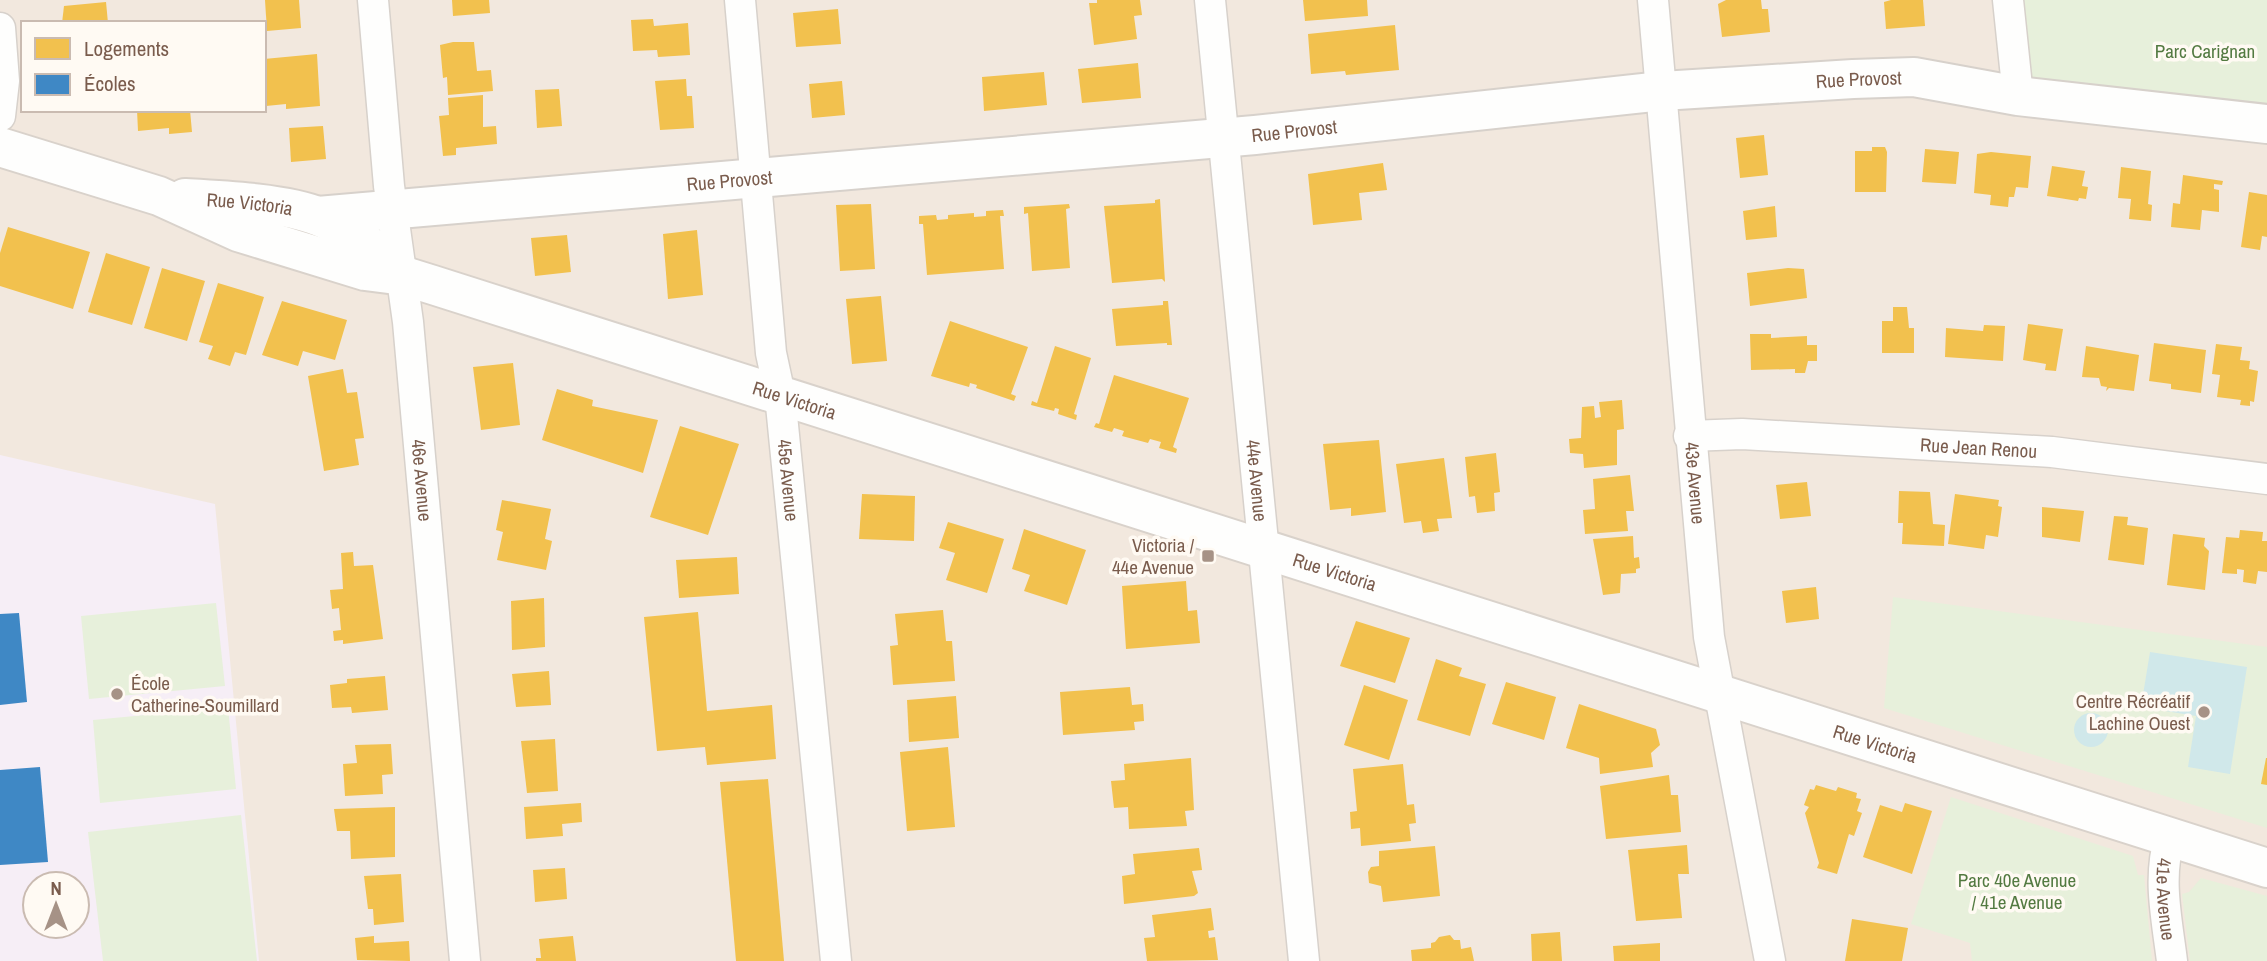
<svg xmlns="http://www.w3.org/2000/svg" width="2267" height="961" font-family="'Archivo Narrow',sans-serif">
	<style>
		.residential { fill: #f2e8de; fill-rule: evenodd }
		.education { fill: #f6eef6; fill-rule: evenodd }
		.green { fill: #e7f0db }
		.water { fill: #d0e8ea }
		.homes { fill: #f2c14e }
		.schools { fill: #3f88c5 }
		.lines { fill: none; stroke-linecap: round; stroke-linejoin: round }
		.minor-casing { stroke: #d7d1cb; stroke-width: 33 }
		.tertiary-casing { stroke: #d7d1cb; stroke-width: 42 }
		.secondary-casing { stroke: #d9d2cb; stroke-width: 42 }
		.minor { stroke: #fefefd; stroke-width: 30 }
		.tertiary { stroke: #fefefd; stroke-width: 38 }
		.secondary { stroke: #fefefd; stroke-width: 38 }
		.poi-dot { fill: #a69286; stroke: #fffaf3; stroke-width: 2.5 }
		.labels { text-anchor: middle; stroke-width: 7; stroke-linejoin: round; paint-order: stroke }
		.park-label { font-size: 19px; fill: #537a41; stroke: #fffaf3 }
		.street-label { font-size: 19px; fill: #7a5c4d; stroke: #fffaf3 }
		.poi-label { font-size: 19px; fill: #7a5c4d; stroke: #fffaf3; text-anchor: end }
	</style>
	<rect width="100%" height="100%" fill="#f9f5f0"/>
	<path class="residential" d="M0 0H2267V961H0ZM23 23H264V110H23ZM35 884H77V926H35Z"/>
	<path class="education" d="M0 455 215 504 259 961H0ZM35 884H77V926H35Z"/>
	<g class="green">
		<path d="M2012 0H2267V106L2021 91Z"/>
		<path d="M1893 597 2267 647V828L1884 708Z"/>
		<path d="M216 603 225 686 89 699 81 616Z"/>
		<path d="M228 707 236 789 100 803 93 720Z"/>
		<path d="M1951 797 2133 856 2138 875H2144L2152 961H1972L1970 943 1911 924Z"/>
		<path d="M241 815 257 961H103L88 832Z"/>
		<path d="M2201 878 2267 896V961H2190L2182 894 2189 892Z"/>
	</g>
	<g class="water">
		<path d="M2150 652 2247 667 2230 774 2188 767 2196 716 2141 707Z"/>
		<circle cx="2091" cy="730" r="17"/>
	</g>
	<g class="homes">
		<path d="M265 0H299L301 28 267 31Z"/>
		<path d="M452 0H489L490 13 453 16Z"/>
		<path d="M1097 0H1140L1142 15 1134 16 1137 39 1094 45 1089 3H1097Z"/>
		<path d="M1303 0H1367L1368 16 1305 21Z"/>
		<path d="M1726 0H1761L1762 9H1768L1770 32 1722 37 1718 4Z"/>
		<path d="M1891 0H1923L1925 26 1886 29 1884 2Z"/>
		<path d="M106 2 108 23H62L64 6Z"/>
		<path d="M838 9 841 44 796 47 793 13Z"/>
		<path d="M653 19 654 26 688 23 690 55 658 57 657 50 633 51 631 20Z"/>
		<path d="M1395 25 1399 70 1346 75 1345 71 1311 74 1308 34Z"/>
		<path d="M453 42H474L477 71 491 70 493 91 448 95 447 77 443 78 440 45Z"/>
		<path d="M317 54 320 106 286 109V104L266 106 264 59Z"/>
		<path d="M1138 63 1141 98 1082 103 1078 69Z"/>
		<path d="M1044 72 1047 105 984 111 982 77Z"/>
		<path d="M686 79 687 96H692L694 128 660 130 655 81Z"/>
		<path d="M842 81 845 115 812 118 809 84Z"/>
		<path d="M559 89 562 126 537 128 535 90Z"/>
		<path d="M483 95V127L496 126 497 144 456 148V155L443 156 439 116 449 115 448 98Z"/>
		<path d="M137 110H190L192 132 169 134V128L138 131Z"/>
		<path d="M323 126 326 159 291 162 289 128Z"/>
		<path d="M1764 135 1768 175 1740 178 1736 138Z"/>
		<path d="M1872 147H1885L1887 152 1886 192H1855V151H1872Z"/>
		<path d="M1925 149 1959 152 1956 184 1922 182Z"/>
		<path d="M1991 152 2031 156 2028 188 2016 187 2014 197H2009L2008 207 1990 205 1991 195 1974 193 1977 154Z"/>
		<path d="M1383 163 1387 190 1359 193 1362 220 1313 225 1308 174Z"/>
		<path d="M2052 166 2085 171 2082 186 2088 187 2086 199 2079 198 2078 201 2047 196Z"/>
		<path d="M2121 167 2151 171 2148 204 2152 205 2151 221 2129 219 2131 199 2118 198Z"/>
		<path d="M2183 175 2223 181 2222 185 2214 184V189L2219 190V212L2202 210 2200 230 2171 227 2173 203 2180 204Z"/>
		<path d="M2249 192 2267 195V237L2262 236 2260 250 2241 247Z"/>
		<path d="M1160 199 1165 282 1162 279 1112 283 1104 206 1155 203V200Z"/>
		<path d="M871 204 875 269 840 271 836 205Z"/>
		<path d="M1069 204 1070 208 1066 209 1070 268 1032 271 1028 213 1024 214V207Z"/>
		<path d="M1775 206 1777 237 1746 240 1743 211Z"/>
		<path d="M1003 210 1004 216H1000L1004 269 927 275 923 224H919V216L936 215 937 220 948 219V215L974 213V217L986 216V211Z"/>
		<path d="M8 227 90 252 73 309 0 286V253Z"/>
		<path d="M697 230 703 295 668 299 663 234Z"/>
		<path d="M567 235 571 272 535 276 531 238Z"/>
		<path d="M106 253 150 267 132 325 88 312Z"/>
		<path d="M162 268 205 281 187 341 144 328Z"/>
		<path d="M1788 268 1804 269 1807 298 1750 306 1747 273Z"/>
		<path d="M218 283 264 297 246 355 235 352 230 366 208 359 213 346 199 342Z"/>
		<path d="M881 296 887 361 852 364 846 299Z"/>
		<path d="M282 301 347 320 335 360 303 351 298 366 262 355Z"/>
		<path d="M1163 301H1168L1172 345H1167V343L1116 346 1112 309 1163 305Z"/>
		<path d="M1893 307H1907L1909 328H1914V353H1882V321H1893Z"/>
		<path d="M950 321 1028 347 1011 394 1016 396 1014 401 976 388 977 385 970 383 969 387 931 376Z"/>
		<path d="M2028 324 2063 329 2056 371 2045 370 2046 364 2023 360Z"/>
		<path d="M1984 325 2005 326 2003 361 1945 357 1946 328 1983 331Z"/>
		<path d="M1750 334H1771V338L1807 336V345H1817V361H1808L1805 373H1795V369L1751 370Z"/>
		<path d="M2154 343 2206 350 2201 393 2171 389V384L2149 381Z"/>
		<path d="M2216 344 2242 347 2240 360 2250 361 2249 369 2258 371 2254 402 2250 401V406L2240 405 2241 400 2217 397 2220 375 2212 374Z"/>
		<path d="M1055 346 1091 358 1074 414 1077 415 1076 420 1058 414 1059 409 1055 408 1054 411 1031 405 1032 401 1037 403Z"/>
		<path d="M2086 346 2139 355 2134 391 2109 388 2106 391 2107 387 2101 386 2099 378 2082 377Z"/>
		<path d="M513 363 520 425 481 430 473 367Z"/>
		<path d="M343 369 347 393 357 392 364 438 355 439 359 465 324 471 308 376Z"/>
		<path d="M1114 375 1189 398 1173 447 1177 449 1176 453 1159 448 1161 442 1150 439 1148 443 1122 436 1124 431 1114 428 1112 432 1094 427 1096 423 1099 424Z"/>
		<path d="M557 389 593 400 592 406 658 420 643 473 542 440Z"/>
		<path d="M1622 400 1624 429 1617 430V465L1584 468 1583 454 1570 453 1569 439 1581 438 1582 407 1594 406 1595 418 1601 417 1599 402Z"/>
		<path d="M680 426 739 444 708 535 650 517Z"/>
		<path d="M1379 440 1386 512 1351 516V508L1330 510 1323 444Z"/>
		<path d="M1496 453 1500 492 1494 493 1495 511 1477 513 1475 496 1469 497 1465 457Z"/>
		<path d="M1444 458 1452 518 1437 519 1439 531 1423 533 1421 521 1404 523 1396 464Z"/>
		<path d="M1630 475 1634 511H1626L1628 531 1585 534 1583 510 1595 509 1593 479Z"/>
		<path d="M1807 482 1811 516 1780 519 1776 485Z"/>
		<path d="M1899 491 1930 492 1933 524 1945 525 1944 546 1902 544 1903 523H1898Z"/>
		<path d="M862 494 915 496 914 541 859 539Z"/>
		<path d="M1955 494 1999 500 1998 506 2002 507 1998 537 1986 535 1984 549 1948 544Z"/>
		<path d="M502 500 551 509 545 539 552 541 546 570 497 560 503 532 496 530Z"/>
		<path d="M2042 507 2084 511 2080 542 2042 537Z"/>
		<path d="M2114 516 2128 517 2127 525 2148 528 2144 565 2108 560Z"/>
		<path d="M948 522 1004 539 987 593 946 580 955 553 939 548Z"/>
		<path d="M1024 529 1086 550 1067 605 1024 591 1030 575 1012 569Z"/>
		<path d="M2240 530 2263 532 2262 541H2267V572L2258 571 2256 584 2243 582 2244 570 2237 569V574L2222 573 2226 537 2239 538Z"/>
		<path d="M2173 534 2205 538 2204 546 2209 551 2205 590 2167 585Z"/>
		<path d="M1633 536 1634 558 1639 557 1640 568 1636 569V573L1621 574 1620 593 1603 595 1593 539Z"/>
		<path d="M353 552 354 566 373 565 383 639 343 644V640L334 641 333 631 341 630 339 608 332 609 330 590 343 589 341 553Z"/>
		<path d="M737 557 739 594 679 598 676 560Z"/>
		<path d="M1186 581 1188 611 1197 610 1200 643 1126 649 1122 586Z"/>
		<path d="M1816 587 1819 619 1786 623 1782 591Z"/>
		<path d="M544 598 545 647 512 650 511 601Z"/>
		<path d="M943 610 946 641H952L955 681 893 685 890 646 898 645 895 614Z"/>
		<path d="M698 612 707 711 772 705 776 759 707 765 705 747 657 751 644 617Z"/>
		<path d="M1356 621 1410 638 1395 683 1340 666Z"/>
		<path d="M1436 659 1462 668 1459 676 1486 684 1470 736 1417 720Z"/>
		<path d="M549 671 551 705 516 707 512 674Z"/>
		<path d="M385 676 388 710 352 713 351 707 332 708 330 685 347 683V679Z"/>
		<path d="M1506 682 1556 697 1544 740 1492 724Z"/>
		<path d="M1364 685 1408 700 1389 760 1344 745Z"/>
		<path d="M1130 687 1132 705 1143 704 1144 721 1134 722 1135 730 1063 735 1060 692Z"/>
		<path d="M956 696 959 738 909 742 907 700Z"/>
		<path d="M1579 704 1656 729 1660 745 1651 753 1653 767 1600 774 1599 758 1566 748Z"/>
		<path d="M555 739 558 791 527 793 521 741Z"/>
		<path d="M391 744 393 774 382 775 383 794 345 796 343 764 357 763 355 745Z"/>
		<path d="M948 747 955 827 907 831 900 752Z"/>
		<path d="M1191 758 1194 810 1185 811 1187 826 1129 829 1128 807 1114 808 1111 781 1125 780 1124 764Z"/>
		<path d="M2266 758H2267V785L2261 784Z"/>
		<path d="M1403 764 1407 805 1414 804 1416 823 1409 824 1411 841 1361 846 1360 828 1351 829 1350 812 1357 811 1353 769Z"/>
		<path d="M1669 775 1671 795H1678L1681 832 1606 839 1600 786Z"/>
		<path d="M768 779 784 961H736L720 782Z"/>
		<path d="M1816 785 1836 791 1838 787 1857 793 1856 798 1861 799 1857 811 1862 813 1854 836 1849 834 1837 874 1817 868 1819 863 1805 813 1809 807 1804 805 1810 789 1814 790Z"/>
		<path d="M581 803 582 822 562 824 563 836 526 839 524 807Z"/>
		<path d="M1905 803 1932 811 1912 874 1863 857 1880 805 1902 812Z"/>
		<path d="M395 807V857L351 859 350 831H337L334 809Z"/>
		<path d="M1687 845 1689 874H1678L1682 918 1636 921 1628 850Z"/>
		<path d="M1435 846 1440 896 1383 902 1381 886 1369 883 1368 872 1371 867 1379 866V851Z"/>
		<path d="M1199 848 1202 870 1192 871 1198 893 1194 896 1124 904 1122 876 1135 874 1133 854Z"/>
		<path d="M565 868 567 899 535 902 533 870Z"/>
		<path d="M401 874 404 922 374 925 373 909H368L364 876Z"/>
		<path d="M1211 908 1214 930 1208 931 1209 938 1215 937 1218 960 1147 961 1144 938 1155 937 1152 915Z"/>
		<path d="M1852 919 1908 928 1902 961H1845Z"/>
		<path d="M1560 932 1562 961H1532L1531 934Z"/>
		<path d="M1450 935 1454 940H1460L1461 949 1471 947 1474 961H1412L1411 950 1431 948V943L1435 942 1439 937Z"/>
		<path d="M374 936V943L409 941 410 961 357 960 355 938Z"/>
		<path d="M573 936 576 961H536V958H541L539 939Z"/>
		<path d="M1660 943V961H1614L1613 946Z"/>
	</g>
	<g class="schools">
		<path d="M19 613 27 702 0 705V614Z"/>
		<path d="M40 767 48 862 0 865V770Z"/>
	</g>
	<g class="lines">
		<defs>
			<g id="minor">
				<path id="s1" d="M373 0 389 186 408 322 465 961"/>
				<path id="s2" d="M740 0 771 353 780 395 836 961"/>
				<path id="s3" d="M1210 0 1304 961"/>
				<path id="s4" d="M1653 0 1709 637 1770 961"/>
				<path d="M2008 0 2018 96"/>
				<path d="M0 28 4 81 0 116"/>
				<path id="s5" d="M1689 436 1742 434 2052 452 2267 479"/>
				<path id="s6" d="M2170 837C2157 877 2167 920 2172 961"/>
			</g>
			<g id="tertiary">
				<path id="s7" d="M318 216 1255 135 1662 91 1853 79 1914 77 2018 96 2267 124"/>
			</g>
			<g id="secondary">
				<path id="s8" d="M0 147 159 196 238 232 365 271 404 276 433 285 2267 868"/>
				<path id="s9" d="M185 198C222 200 287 203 320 217 352 230 378 252 404 276"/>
			</g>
		</defs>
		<use href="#minor" class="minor-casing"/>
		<use href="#tertiary" class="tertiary-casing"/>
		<use href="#secondary" class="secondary-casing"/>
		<use href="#minor" class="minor"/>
		<use href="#tertiary" class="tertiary"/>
		<use href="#secondary" class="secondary"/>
	</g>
	<g class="poi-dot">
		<rect x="1201" y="549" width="14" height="14" rx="3.5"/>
		<circle cx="117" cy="694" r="7"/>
		<circle cx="2204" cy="712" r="7"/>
	</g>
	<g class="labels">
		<g class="park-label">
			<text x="2205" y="58">Parc Carignan</text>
			<text x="2017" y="887">Parc 40e Avenue<tspan x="2017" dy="22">/ 41e Avenue</tspan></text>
		</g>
		<g class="street-label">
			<text dy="7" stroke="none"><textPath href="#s7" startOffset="1547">Rue Provost</textPath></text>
			<text dy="7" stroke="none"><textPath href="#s7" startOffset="980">Rue Provost</textPath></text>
			<text dy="7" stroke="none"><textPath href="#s7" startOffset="413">Rue Provost</textPath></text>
			<text dy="7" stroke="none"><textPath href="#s9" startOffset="65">Rue Victoria</textPath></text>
			<text dy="7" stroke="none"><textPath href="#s8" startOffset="835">Rue Victoria</textPath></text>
			<text dy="7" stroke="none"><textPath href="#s5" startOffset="290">Rue Jean Renou</textPath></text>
			<text dy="7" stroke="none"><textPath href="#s1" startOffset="483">46e Avenue</textPath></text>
			<text dy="7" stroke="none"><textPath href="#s2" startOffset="483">45e Avenue</textPath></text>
			<text dy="7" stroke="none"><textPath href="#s3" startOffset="483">44e Avenue</textPath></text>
			<text dy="7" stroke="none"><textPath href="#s4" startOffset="485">43e Avenue</textPath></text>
			<text dy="7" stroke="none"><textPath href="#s8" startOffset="1402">Rue Victoria</textPath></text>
			<text dy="7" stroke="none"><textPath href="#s8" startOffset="1969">Rue Victoria</textPath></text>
			<text dy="7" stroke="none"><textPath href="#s6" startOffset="63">41e Avenue</textPath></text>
		</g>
		<g class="poi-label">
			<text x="1194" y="552">Victoria /<tspan x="1194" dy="22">44e Avenue</tspan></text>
			<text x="131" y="690" text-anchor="start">École<tspan x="131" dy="22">Catherine-Soumillard</tspan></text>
			<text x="2190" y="708">Centre Récréatif<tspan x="2190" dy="22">Lachine Ouest</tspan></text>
		</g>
	</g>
	<rect x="21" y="21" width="245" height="91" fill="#fffaf3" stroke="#cabbb1" stroke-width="2"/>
	<rect x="35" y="38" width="35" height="21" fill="#f2c14e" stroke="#cabbb1" stroke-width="2"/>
	<text x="84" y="56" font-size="21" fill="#7a5c4d">Logements</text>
	<rect x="35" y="74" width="35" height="21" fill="#3f88c5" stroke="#cabbb1" stroke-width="2"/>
	<text x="84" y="91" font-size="21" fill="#7a5c4d">Écoles</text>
	<g transform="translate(56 905)"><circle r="33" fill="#fffaf3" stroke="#cabbb1" stroke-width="2"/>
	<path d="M0-5L12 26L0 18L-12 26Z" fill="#a69286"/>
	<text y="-10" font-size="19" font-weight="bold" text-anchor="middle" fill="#7a5c4d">N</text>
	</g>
</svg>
